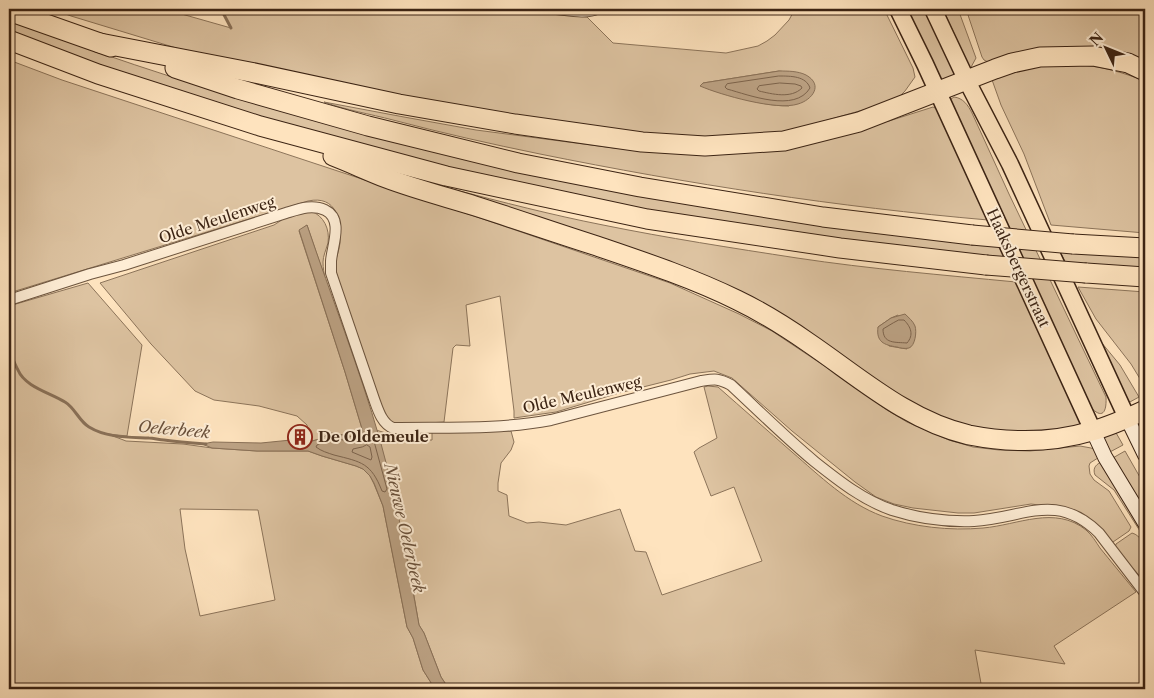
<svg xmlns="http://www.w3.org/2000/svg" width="1154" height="698" font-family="'Libre Caslon Text',serif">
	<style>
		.green { fill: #ddc3a1; stroke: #8c745a; fill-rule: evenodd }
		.water { fill: #bca284; stroke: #897057 }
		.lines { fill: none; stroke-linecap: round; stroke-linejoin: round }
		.shore { stroke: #7c634c; stroke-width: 1 }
		.stream { stroke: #897057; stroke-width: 3 }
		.minor-casing { stroke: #6c543e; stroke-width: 12 }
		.secondary-casing { stroke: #3c2414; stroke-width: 16 }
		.primary-casing { stroke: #3c2414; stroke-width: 19 }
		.motorway-casing { stroke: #3c2414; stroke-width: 21 }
		.minor { stroke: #feedd5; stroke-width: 10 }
		.secondary { stroke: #feedd5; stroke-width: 14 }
		.primary { stroke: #fee3be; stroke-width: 16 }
		.motorway { stroke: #fee3be; stroke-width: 19 }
		.motorway-bridge-casing { stroke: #3c2414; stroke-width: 21; stroke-linecap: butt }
		.motorway-bridge { stroke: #fee3be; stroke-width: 19 }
		.labels { text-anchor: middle; stroke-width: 4; stroke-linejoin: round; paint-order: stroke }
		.street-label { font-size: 15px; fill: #3c2414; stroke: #feedd5 }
		.poi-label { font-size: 15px; font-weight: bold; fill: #3c2414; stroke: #feedd5; text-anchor: start }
		.water-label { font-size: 16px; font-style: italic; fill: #69503b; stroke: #feedd5 }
	</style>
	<rect width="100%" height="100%" fill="#fee3be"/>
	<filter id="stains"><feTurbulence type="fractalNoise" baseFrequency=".004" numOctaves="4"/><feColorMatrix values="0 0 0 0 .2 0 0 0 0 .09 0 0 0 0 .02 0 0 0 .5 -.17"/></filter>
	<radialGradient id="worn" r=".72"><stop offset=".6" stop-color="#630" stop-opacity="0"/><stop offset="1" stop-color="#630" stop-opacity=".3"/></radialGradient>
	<g class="green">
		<path d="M52 9H164L231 28 221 9H490L587 17 613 43 726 53 758 46 767 41 775 35 789 20 795 9H884L913 68 915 77 905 91 900 96 884 104 803 127 772 134 739 138 660 137 445 108 196 54 71 16ZM779 71 797 73 789 106C768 106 747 100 727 94 718 92 709 90 701 85L703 83Z"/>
		<path d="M904 9H925L957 77 940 84Z"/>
		<path d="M943 9H958L976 58 970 69Z"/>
		<path d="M966 9H1145V64L988 62 984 60 982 57Z"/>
		<path d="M9 20C120 62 233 98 348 129L999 243 1005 258 944 253 717 223 569 195 352 146 9 37Z"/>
		<path d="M9 60 62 80 483 219 670 283 739 314 772 331 838 375 887 410 907 422 949 440 973 447 999 450 1030 451 1080 446 1091 448 1096 450 1101 456 1090 463 1089 466 1090 474 1094 480 1109 491 1131 527 1129 531 1113 542 1110 541 1054 505H1039L1031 504 974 513H958L913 508 894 504 876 497 855 482 792 431 732 378 714 371 690 374 671 380 619 393 556 412 514 418V411L500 296 466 305 470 346 456 345 453 348 444 422 395 425 389 423 382 412 334 266C336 259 339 251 340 243 341 220 337 195 308 201L9 293Z"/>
		<path d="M1079 65C1102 66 1124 73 1145 81V233L1051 225 1024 154 1001 105 991 77 1036 66Z"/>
		<path d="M954 97C963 98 968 105 972 113L1009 194 1106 397C1107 416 1100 419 1088 404L949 104 951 99Z"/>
		<path d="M324 102 404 117 476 130 614 148 660 151 889 121 933 107 937 109 988 220C838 207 688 184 540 154 491 144 442 133 393 120 370 114 346 110 324 102Z"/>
		<path d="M452 189C502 202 552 215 603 225 667 238 732 248 797 258 870 269 943 275 1016 282L1082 422 1078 429 1022 433 975 428 924 411 775 317ZM898 315 907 349 889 346 878 327 891 318Z"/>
		<path d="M311 211C324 216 330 229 328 243 326 250 323 256 323 262 323 268 324 273 325 278L307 225 299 231 345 372 363 432 362 435 355 437 331 433 320 439 308 442V432L307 425 297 416 259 406 214 400 195 391 151 344 100 283 274 225 291 214Z"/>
		<path d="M1058 248 1145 253V268L1066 263Z"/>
		<path d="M88 283 142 345 127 436 108 434 126 441 183 444 212 448 257 451H308L322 456 356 466 363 469 370 476 374 484 383 506 407 627 413 638 423 670 435 689H9V306ZM180 509 258 510 275 600 200 616 185 549Z"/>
		<path d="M1078 287 1145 292V387L1131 364 1096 319Z"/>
		<path d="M1087 325 1120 365 1139 397 1128 403Z"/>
		<path d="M708 386 718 387C743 409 768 431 792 452 820 476 847 503 882 516 913 527 950 531 983 528 1018 525 1055 505 1086 530 1092 535 1096 542 1100 548 1112 563 1124 577 1136 592L1054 646 1065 664 975 650 982 689H449L441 677 424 633 419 625 406 550 376 430 389 434 406 433V441L432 440V432L511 431 514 442 511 450 501 463 498 483V491L507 495 509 516 527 523 539 522 566 525 620 509 635 551 646 552 662 595 762 561 734 487 711 496 694 452 699 448 717 438 704 387Z"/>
		<path d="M1115 431 1123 445 1108 453 1099 435Z"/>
		<path d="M1125 451 1145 486V516L1111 459Z"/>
		<path d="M1103 461 1145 528V539L1114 490 1095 475C1092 467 1097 464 1103 461Z"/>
		<path d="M1132 533C1150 538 1145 568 1145 582L1115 548 1116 544Z"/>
	</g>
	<g class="water">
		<path d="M779 71C788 71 798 71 806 75 824 85 812 100 798 104 777 111 721 95 700 86L703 83Z"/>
		<path d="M307 225C331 296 359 367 380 440 397 501 408 563 419 625L424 633 441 677 449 689H435L423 670 413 638 407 627 383 506 374 483 370 476 363 469 356 466 322 456 308 451H257L212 448 202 444 213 442 261 443 291 440 292 442H308L320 439 330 433 355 437 362 435 363 432 345 372 299 230Z"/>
		<path d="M905 314C909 318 913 321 915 326 917 332 915 346 909 348 905 349 900 348 897 347 884 345 876 342 878 327L891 318Z"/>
	</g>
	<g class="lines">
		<g class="shore">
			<path d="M779 76C791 76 806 76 810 88 795 113 749 95 727 89L725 87 727 84Z"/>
			<path d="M780 83 795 84 801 86 802 88C791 99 772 94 759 91L757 89 759 86Z"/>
			<path d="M899 320H904C911 327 914 335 907 343 895 342 883 344 883 329L893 323Z"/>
			<path d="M369 433 372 434 387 489 385 492 382 491C371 463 362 462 334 455 328 453 321 451 316 447L317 445 331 438 355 442 360 441 366 438Z"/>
			<path d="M367 445 370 447 372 457 371 460 352 452 353 449 362 447Z"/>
		</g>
		<g class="stream">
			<path d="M221 9 231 28"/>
			<path d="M9 349C12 356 14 363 18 370 25 387 51 393 65 402 75 408 79 421 89 427 107 438 129 437 149 438 154 438 159 440 164 440 178 442 192 443 206 444"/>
		</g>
		<defs>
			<g id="minor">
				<path d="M556 9C567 10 587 14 597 9"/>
				<path d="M9 300 90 274 124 265 286 213C299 209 312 204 325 210 344 219 332 246 331 261 331 265 331 270 331 273L374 399C378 410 382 424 393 428 446 427 499 430 551 420L701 381C715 379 718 378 731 385 759 411 786 438 815 462 839 481 863 500 892 510 917 518 948 522 974 521 1024 518 1056 491 1099 533L1145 593"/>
			</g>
			<g id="secondary">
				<path d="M1127 418 1145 455"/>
				<path d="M1093 431 1105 457 1145 523"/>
			</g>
			<g id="primary">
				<path d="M898 9 925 64 1093 431"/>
				<path d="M933 9 967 81 1010 164 1127 418"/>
			</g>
			<g id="motorway">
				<path d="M9 11 111 47"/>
				<path d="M9 40 98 74 260 126 446 176 647 219 840 248 986 265"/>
				<path d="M100 43 250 72 399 104 515 124 642 142 705 146 784 141 859 122 995 69 1012 63 1040 57 1093 56 1128 63 1145 71"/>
				<path d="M175 68 238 89 368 126 518 163 640 187 823 217 972 235"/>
				<path d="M333 156C351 163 368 171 386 178 415 189 446 197 475 206 516 219 556 233 597 246 644 262 692 278 737 300 762 312 786 327 809 343 859 377 908 421 969 435 1010 443 1052 443 1092 431 1110 426 1128 418 1145 410"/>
				<path d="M1073 244 1145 248"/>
				<path d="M1086 273 1145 277"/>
			</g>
		</defs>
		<use href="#minor" class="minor-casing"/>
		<use href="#secondary" class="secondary-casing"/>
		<use href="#primary" class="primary-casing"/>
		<use href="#motorway" class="motorway-casing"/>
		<use href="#minor" class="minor"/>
		<use href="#secondary" class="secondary"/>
		<use href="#primary" class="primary"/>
		<use href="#motorway" class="motorway"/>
		<defs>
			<g id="motorway-bridge">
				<path d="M972 235 1073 244"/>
				<path d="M986 265 1086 273"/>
			</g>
		</defs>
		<use href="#motorway-bridge" class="motorway-bridge-casing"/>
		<use href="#motorway-bridge" class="motorway-bridge"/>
	</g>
	<defs>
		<symbol id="building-ring" viewBox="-11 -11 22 22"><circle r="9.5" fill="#feedd5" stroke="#8f2418" stroke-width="1.5"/><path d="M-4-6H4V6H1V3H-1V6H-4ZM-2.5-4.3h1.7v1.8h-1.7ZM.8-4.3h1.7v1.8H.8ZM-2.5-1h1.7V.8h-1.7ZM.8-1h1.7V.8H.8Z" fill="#8f2418"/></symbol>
	</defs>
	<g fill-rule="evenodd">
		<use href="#building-ring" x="286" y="423" width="28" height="28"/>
	</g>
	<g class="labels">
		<g class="street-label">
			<text transform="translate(217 220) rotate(-18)" y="5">Olde Meulenweg</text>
			<text transform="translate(1018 268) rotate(65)" y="5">Haaksbergerstraat</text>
			<text transform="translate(582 395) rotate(-13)" y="5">Olde Meulenweg</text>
		</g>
		<g class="poi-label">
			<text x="318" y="442">De Oldemeule</text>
		</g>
		<g class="water-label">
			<text transform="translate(174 429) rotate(5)" y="6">Oelerbeek</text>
			<text transform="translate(405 528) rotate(77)" y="6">Nieuwe Oelerbeek</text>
		</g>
	</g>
	<rect width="1154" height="698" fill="none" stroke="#fee3be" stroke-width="30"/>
	<rect x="10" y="10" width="1134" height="678" fill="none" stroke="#3c2414" stroke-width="2.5"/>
	<rect x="15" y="15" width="1124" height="668" fill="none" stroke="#3c2414"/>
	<g transform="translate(1106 48) rotate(313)" stroke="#feedd5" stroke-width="4" paint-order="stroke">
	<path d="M0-4L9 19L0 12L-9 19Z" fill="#3c2414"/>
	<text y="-8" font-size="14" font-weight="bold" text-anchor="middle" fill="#3c2414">N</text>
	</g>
	<rect width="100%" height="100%" filter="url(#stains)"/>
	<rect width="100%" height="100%" fill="url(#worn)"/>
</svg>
